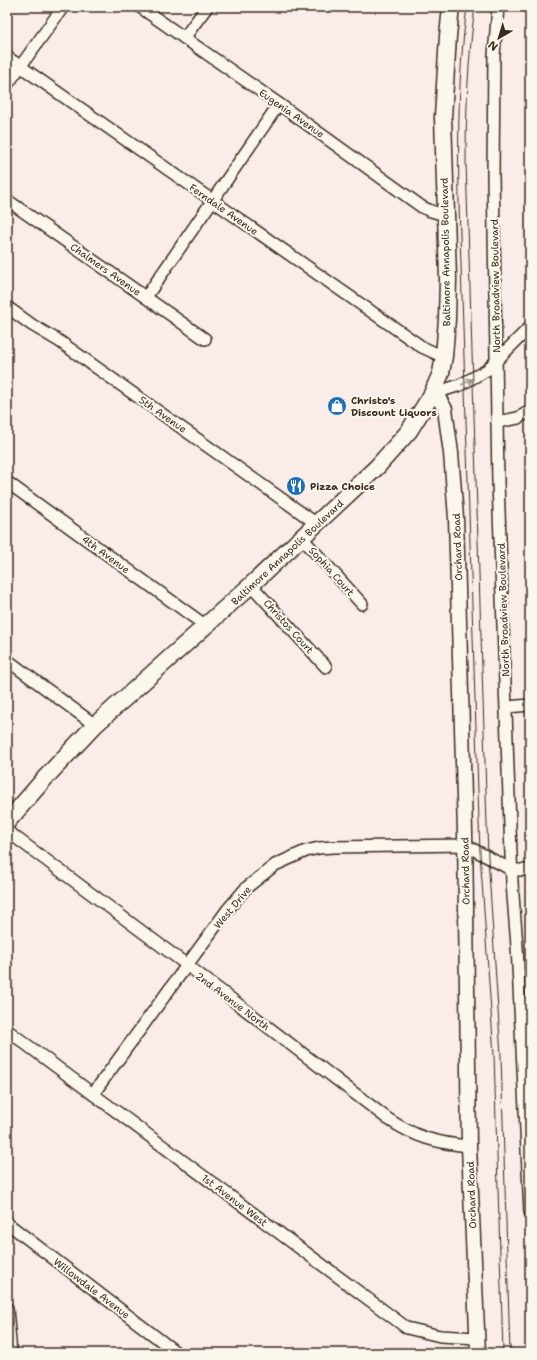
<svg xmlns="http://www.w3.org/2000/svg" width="537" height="1360" font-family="'Shantell Sans',sans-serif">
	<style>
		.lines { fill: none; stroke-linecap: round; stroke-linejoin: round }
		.minor-casing { stroke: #3b2a1e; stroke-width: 14 }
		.tertiary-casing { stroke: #3b2a1e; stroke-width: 17 }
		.secondary-casing { stroke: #3b2a1e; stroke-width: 19 }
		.minor { stroke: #fbf7ec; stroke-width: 11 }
		.tertiary { stroke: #fbf7ec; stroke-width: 14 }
		.secondary { stroke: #fbf7ec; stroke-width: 16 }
		.tram { stroke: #3b2a1e; stroke-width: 1 }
		.oneway { stroke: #9b9085 }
		.labels { text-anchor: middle; stroke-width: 4; stroke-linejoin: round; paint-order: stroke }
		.street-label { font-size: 10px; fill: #3b2a1e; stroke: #fbf7ec }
		.poi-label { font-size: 10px; font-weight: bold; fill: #3b2a1e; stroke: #fbf7ec; text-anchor: start }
	</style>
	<rect width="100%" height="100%" fill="#faece9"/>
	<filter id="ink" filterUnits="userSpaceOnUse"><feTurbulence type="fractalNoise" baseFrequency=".025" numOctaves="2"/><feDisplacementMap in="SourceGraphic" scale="8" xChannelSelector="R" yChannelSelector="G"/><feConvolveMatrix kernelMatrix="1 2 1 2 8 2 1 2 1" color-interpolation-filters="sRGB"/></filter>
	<g filter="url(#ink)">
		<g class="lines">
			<defs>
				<g id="minor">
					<path d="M140 7 279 104 422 207 431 211 445 215"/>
					<path d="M498 7 494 55 493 176 494 230 498 482 512 883 517 946 530 1212"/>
					<path d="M184 38 207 7"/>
					<path d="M7 57 422 347 435 353 444 356"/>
					<path d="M7 85 63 7"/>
					<path d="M7 200 205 339"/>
					<path d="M146 297 279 104"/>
					<path d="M7 307 32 325 59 341 317 524"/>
					<path d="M432 394 460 385 487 370 530 327"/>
					<path d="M497 422 518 418 530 411"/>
					<path d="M7 482 206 626"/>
					<path d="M302 538 362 604"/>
					<path d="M251 585 326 667"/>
					<path d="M7 660 95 725"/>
					<path d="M507 707 530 705"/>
					<path d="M7 831 187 965 388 1119C415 1137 436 1143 469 1146"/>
					<path d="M520 1006H530"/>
					<path d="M7 1030 407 1328 440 1336 477 1338"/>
					<path d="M93 1094 228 909 246 888 275 865 306 851 319 848 333 847 465 845 512 870H530"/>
					<path d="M7 1223 177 1353"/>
					<path d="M7 1308 11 1353"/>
				</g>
				<path id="tertiary" d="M432 394 439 399 445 409 451 453 456 518 465 832 469 1146 478 1353"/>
				<path id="secondary" d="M7 822 46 777 95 725 251 585 377 467 409 431 432 394 441 373 444 356 447 319 448 279 443 117 448 36 451 7"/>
			</defs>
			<use href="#minor" class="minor-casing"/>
			<use href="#tertiary" class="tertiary-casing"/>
			<use href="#secondary" class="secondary-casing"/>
			<use href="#minor" class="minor"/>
			<use href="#tertiary" class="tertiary"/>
			<use href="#secondary" class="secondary"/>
			<g class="tram">
				<path d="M467 7C458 72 458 137 459 203L480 853 494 1055 503 1353"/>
				<path d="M475 7C468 59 466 110 466 162L488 857 501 1056 510 1353"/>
			</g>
		</g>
		<defs><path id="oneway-shaft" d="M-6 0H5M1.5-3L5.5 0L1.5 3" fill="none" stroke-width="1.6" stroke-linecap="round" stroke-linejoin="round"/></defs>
		<use class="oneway" href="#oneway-shaft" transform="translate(467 382) rotate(-28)"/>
	</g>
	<defs>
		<symbol id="shop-disc" viewBox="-11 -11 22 22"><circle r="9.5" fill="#1f6fb2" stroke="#fbf7ec"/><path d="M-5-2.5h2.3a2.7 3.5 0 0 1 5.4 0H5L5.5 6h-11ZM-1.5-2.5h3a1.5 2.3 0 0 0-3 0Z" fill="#fff"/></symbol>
		<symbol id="restaurant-disc" viewBox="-11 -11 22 22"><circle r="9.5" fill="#1f6fb2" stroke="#fbf7ec"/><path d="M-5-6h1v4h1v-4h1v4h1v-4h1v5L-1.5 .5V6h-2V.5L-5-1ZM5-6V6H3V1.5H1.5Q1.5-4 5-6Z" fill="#fff"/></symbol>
	</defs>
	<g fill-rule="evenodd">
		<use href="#shop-disc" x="326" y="395" width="22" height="22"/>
		<use href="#restaurant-disc" x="285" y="475" width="22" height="22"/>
	</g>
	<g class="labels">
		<g class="street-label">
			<text transform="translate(292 113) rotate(35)" y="4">Eugenia Avenue</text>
			<text transform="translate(224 209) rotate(35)" y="4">Ferndale Avenue</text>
			<text transform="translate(445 252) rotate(-91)" y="4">Baltimore Annapolis Boulevard</text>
			<text transform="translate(106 269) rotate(35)" y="4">Chalmers Avenue</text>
			<text transform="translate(495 286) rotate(-91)" y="4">North Broadview Boulevard</text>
			<text transform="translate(163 414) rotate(35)" y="4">5th Avenue</text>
			<text transform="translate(457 547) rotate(-92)" y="4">Orchard Road</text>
			<text transform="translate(287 552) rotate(-43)" y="4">Baltimore Annapolis Boulevard</text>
			<text transform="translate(106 554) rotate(36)" y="4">4th Avenue</text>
			<text transform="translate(332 571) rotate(48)" y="4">Sophia Court</text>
			<text transform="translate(503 610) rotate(-92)" y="4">North Broadview Boulevard</text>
			<text transform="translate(289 626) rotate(48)" y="4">Christos Court</text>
			<text transform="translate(465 871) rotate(-91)" y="4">Orchard Road</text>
			<text transform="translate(232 907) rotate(-50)" y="4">West Drive</text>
			<text transform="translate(233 1001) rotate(37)" y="4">2nd Avenue North</text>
			<text transform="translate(471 1195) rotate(-92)" y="4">Orchard Road</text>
			<text transform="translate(235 1200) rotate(37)" y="4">1st Avenue West</text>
			<text transform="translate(92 1288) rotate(37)" y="4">Willowdale Avenue</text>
		</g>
		<g class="poi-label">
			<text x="351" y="404">Christo's<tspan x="351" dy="12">Discount Liquors</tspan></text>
			<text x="310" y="490">Pizza Choice</text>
		</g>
	</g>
	<rect width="537" height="1360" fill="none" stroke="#fbf7ec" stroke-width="24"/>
	<rect x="12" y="12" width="513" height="1336" fill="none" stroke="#3b2a1e" stroke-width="1.5" filter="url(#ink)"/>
	<g transform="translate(499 38) rotate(218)" stroke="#fbf7ec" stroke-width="3" paint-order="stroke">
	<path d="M0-3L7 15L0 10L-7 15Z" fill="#3b2a1e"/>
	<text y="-6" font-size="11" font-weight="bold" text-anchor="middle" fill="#3b2a1e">N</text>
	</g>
</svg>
